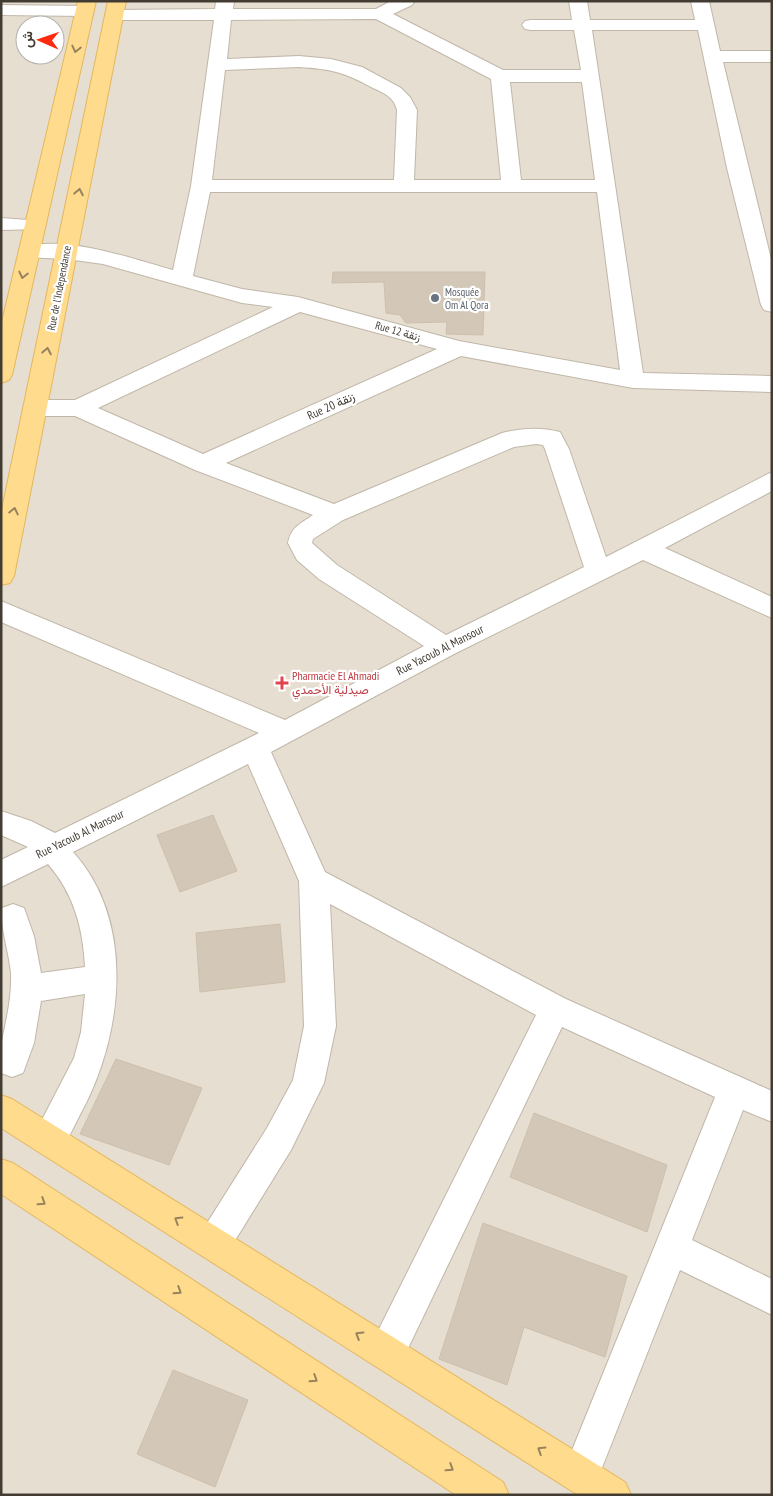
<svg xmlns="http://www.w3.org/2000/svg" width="773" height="1496" font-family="'PT Sans Narrow',Vazirmatn,sans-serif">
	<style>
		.residential { fill: #e6ded1; fill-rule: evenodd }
		.building { fill: #d3c8b8; stroke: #cebfab }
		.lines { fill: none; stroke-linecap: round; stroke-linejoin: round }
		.minor-casing { stroke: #c0b7a8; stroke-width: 2 }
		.major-casing { stroke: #e4b75e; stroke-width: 2 }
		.minor { fill: #fff; fill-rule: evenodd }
		.major { fill: #ffdb8e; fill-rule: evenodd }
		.oneway { stroke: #98845c }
		.worship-dot { fill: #6b7280; stroke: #fff; stroke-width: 2 }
		.health-dot { fill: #e0444e; stroke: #fff; stroke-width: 2 }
		.labels { text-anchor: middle; stroke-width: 4.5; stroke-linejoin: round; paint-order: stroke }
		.far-street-label { font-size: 11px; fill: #433c33; stroke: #fff }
		.far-worship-label { font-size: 11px; fill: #5b616d; stroke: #fff; text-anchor: start }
		.street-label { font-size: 12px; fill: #433c33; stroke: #fff }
		.health-label { font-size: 12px; fill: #be3a42; stroke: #fff; text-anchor: start }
	</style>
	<rect width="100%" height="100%" fill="#f2ede3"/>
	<path class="residential" d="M1 1H772V1495H1ZM25 25H55V55H25Z"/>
	<g class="building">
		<path d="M333 272H485L483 335 446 334 447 322 406 323 400 315 386 313 384 282 332 283Z"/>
		<path d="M213 815 237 871 180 892 157 835Z"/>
		<path d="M280 924 285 982 200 992 196 933Z"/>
		<path d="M116 1059 202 1088 169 1165 80 1134Z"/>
		<path d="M534 1113 667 1165 647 1232 510 1177Z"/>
		<path d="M483 1223 627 1276 605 1357 524 1327 507 1385 439 1359Z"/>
		<path d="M173 1370 248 1400 215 1487 137 1454Z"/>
	</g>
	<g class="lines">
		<defs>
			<g id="minor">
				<path d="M216 1H234L233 9H376L391 1H415L412 5 393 14 503 70H581L574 30H531L525 29 522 25 525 21 531 20H572L569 1H587L590 20H695L691 1H709L720 51H772V62H723L772 263V312L764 310 761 305 727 168 698 30H592L643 373 772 376V392L633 388 461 356 226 463 334 504 502 433C522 428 540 427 560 432L569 449 606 557 772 472V491L665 548 772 597V618L643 560 454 654 271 752 325 872 566 999 772 1091V1122L743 1110 692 1240 772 1279V1315L680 1270 594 1488 581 1494 568 1488 562 1475 715 1097 562 1027 400 1365 387 1370 374 1365 369 1352 374 1339 536 1015 330 904 336 1026 324 1083 291 1150 226 1255 214 1260 202 1255 197 1243 202 1231 267 1128 293 1080 304 1026 299 881 248 764 73 852C136 922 123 1034 82 1111 77 1120 66 1145 59 1151 56 1153 51 1154 48 1155L36 1150 32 1139 74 1058 81 1032 85 994 41 1001 34 1043 23 1073 12 1077 1 1073C1 1064 0 1054 1 1046 6 1021 12 998 11 973 9 952 0 927 2 908L13 904 24 908 34 936 41 973 85 967C83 928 74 894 48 864L1 887V860L28 847 1 835V811L31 821 55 833 259 733 1 622V601L285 720 424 646 319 579 297 560 288 543C291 527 300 524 313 515L195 470 75 416H35L27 414 24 408 27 402 35 400H75L273 307 242 303 103 264 67 259 22 257 19 252 22 247C68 235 129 258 173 270L191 186 214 20H115L109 19 106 15 109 11 115 10 215 9ZM376 19 491 79 501 180H414L417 110 410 97 401 88 362 67 331 59 299 56 227 59 231 20ZM299 67C331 69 344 72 373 88 384 93 394 97 397 110L394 180H212L225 70ZM510 82H582L595 180H521ZM210 192H597L620 370 459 341 298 297 242 289 193 276ZM300 312 437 349 203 454 98 408ZM536 444 543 445 545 449 584 567 446 635 337 565 312 543 313 539 343 520 514 447Z"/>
				<path d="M1 5 84 6 90 7 93 11 90 15 84 16 1 15Z"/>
				<path d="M1 218 42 221 45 225 42 229 1 230Z"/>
			</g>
			<g id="major">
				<path d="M78 1H96L12 375 9 380 1 383V326Z"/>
				<path d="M108 1H126L14 576 10 583 1 585V514Z"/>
				<path d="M1 1095 12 1099 625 1482 631 1495H578L1 1128Z"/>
				<path d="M1 1159 13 1163 503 1482 509 1495H456L1 1194Z"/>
			</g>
		</defs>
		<use href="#minor" class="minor-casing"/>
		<use href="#major" class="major-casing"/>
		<use href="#minor" class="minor"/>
		<use href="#major" class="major"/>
	</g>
	<defs><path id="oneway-chevron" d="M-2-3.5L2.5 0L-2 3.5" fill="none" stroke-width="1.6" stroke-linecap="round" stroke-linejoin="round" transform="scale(1.25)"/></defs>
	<g class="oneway">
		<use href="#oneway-chevron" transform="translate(76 49) rotate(103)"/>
		<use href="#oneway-chevron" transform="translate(79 192) rotate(-79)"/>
		<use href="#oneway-chevron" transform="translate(23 275) rotate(103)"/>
		<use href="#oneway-chevron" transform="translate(47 351) rotate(-79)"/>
		<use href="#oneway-chevron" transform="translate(14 511) rotate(-78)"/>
		<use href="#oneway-chevron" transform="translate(42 1202) rotate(33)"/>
		<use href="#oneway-chevron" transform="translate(178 1220) rotate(-148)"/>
		<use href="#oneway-chevron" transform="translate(178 1291) rotate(33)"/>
		<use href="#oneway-chevron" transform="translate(359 1335) rotate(-148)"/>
		<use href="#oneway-chevron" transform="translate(314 1379) rotate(33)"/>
		<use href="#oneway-chevron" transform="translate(541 1450) rotate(-148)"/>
		<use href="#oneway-chevron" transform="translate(450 1468) rotate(33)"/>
	</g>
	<circle class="worship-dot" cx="435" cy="298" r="5"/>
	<path class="health-dot" d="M279.5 675.5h5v5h5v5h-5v5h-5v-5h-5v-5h5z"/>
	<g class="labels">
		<g class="far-street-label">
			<text transform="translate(59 288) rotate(-79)" y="4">Rue de l'Independance</text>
			<text transform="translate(398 331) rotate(16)" y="4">Rue 12 زنقة</text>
		</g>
		<g class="far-worship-label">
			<text x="445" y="296">Mosquée<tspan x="445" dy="13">Om Al Qora</tspan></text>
		</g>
		<g class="street-label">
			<text transform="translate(331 406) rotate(-24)" y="4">Rue 20 زنقة</text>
			<text transform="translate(440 650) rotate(-27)" y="4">Rue Yacoub Al Mansour</text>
			<text transform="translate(80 834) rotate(-26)" y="4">Rue Yacoub Al Mansour</text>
		</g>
		<g class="health-label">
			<text x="292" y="680">Pharmacie El Ahmadi<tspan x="292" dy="14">صيدلية الأحمدي</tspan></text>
		</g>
	</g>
	<rect width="773" height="1496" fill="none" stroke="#433c33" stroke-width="5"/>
	<g transform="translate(40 40) rotate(272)"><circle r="24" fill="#ffffff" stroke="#b4b1ad"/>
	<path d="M0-4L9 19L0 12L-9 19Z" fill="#fc2b0f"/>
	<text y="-8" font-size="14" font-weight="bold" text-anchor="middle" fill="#433c33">ش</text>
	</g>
</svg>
